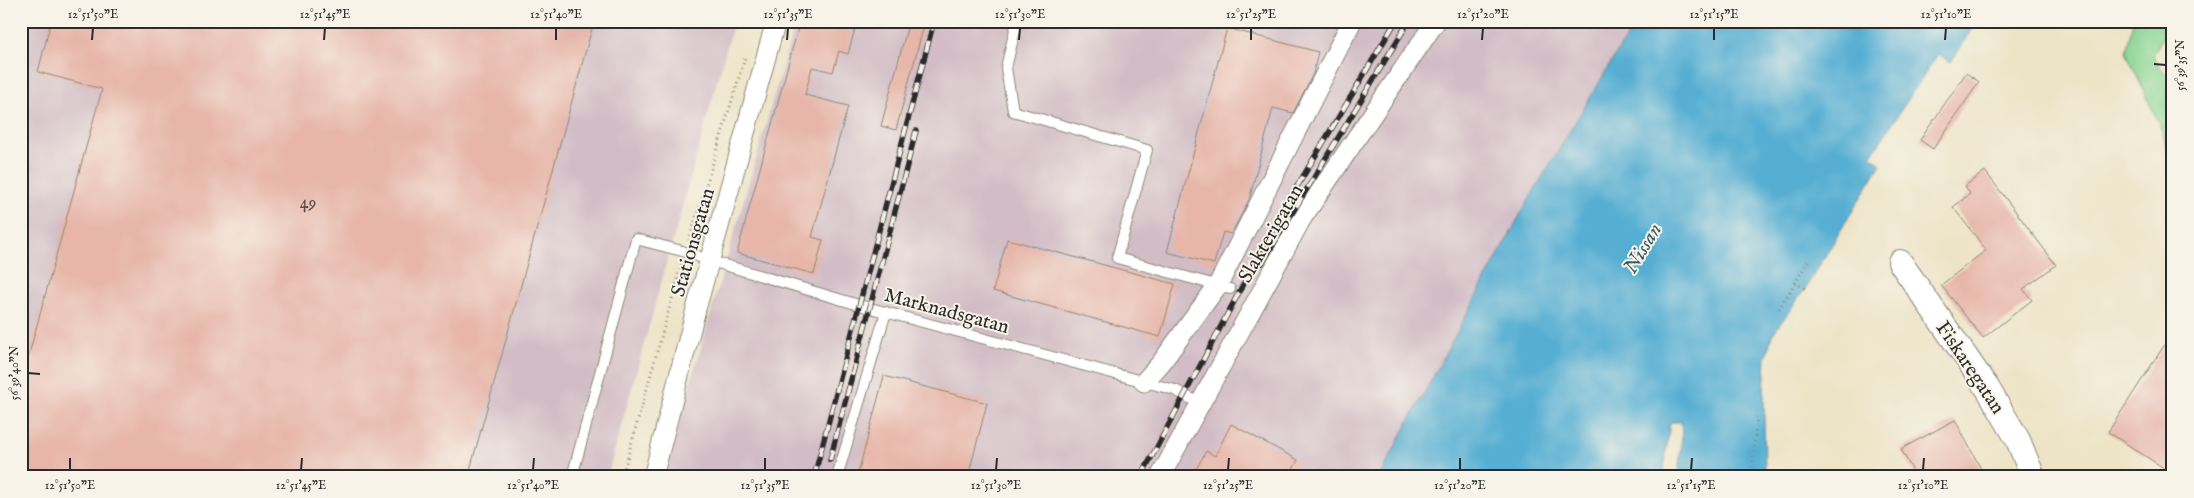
<svg xmlns="http://www.w3.org/2000/svg" width="2194" height="498" font-family="'IM FELL English',serif">
	<style>
		.industrial { fill: #d2bdc6 }
		.green { fill: #87d493; stroke: #59805f }
		.water { fill: #56afd3; stroke: #406d7f }
		.building { fill: #e7b5a9 }
		.lines { fill: none; stroke-linecap: round; stroke-linejoin: round }
		.service-casing { stroke: #8c8879; stroke-width: 12 }
		.minor-casing { stroke: #8c8879; stroke-width: 21 }
		.tertiary-casing { stroke: #8c8879; stroke-width: 26 }
		.path { stroke: #8c8879; stroke-width: 3; stroke-dasharray: 1 4; stroke-linecap: butt }
		.service { stroke: #fff; stroke-width: 10 }
		.minor { stroke: #fff; stroke-width: 19 }
		.tertiary { stroke: #fff; stroke-width: 24 }
		.rail-casing { stroke: #2b2b2b; stroke-width: 5.5 }
		.rail { stroke: #f7f3e8; stroke-width: 4; stroke-dasharray: 11; stroke-linecap: butt }
		.ticks { fill: none; stroke: #2b2b2b; stroke-width: 2 }
		.labels { text-anchor: middle; stroke-width: 4; stroke-linejoin: round; paint-order: stroke }
		.number-label { font-size: 18px; fill: #5a4e4a }
		.street-label { font-size: 20px; fill: #2b2b2b; stroke: #f7f3e8 }
		.water-label { font-size: 21px; font-style: italic; fill: #3a5966; stroke: #f7f3e8 }
		.neatline { fill: none; stroke: #2b2b2b; stroke-width: 2 }
		.ticks-label { font-size: 12px; text-anchor: middle; fill: #2b2b2b }
	</style>
	<rect width="100%" height="100%" fill="#f7f3e8"/>
	<filter id="ink" filterUnits="userSpaceOnUse"><feTurbulence type="fractalNoise" baseFrequency=".02" numOctaves="2"/><feDisplacementMap in="SourceGraphic" scale="10" xChannelSelector="R" yChannelSelector="G"/><feConvolveMatrix kernelMatrix="1 2 1 2 8 2 1 2 1" color-interpolation-filters="sRGB"/></filter>
	<filter id="wash" filterUnits="userSpaceOnUse"><feTurbulence type="fractalNoise" baseFrequency=".0096" numOctaves="4" result="noise"/><feDisplacementMap in="SourceGraphic" scale="20" xChannelSelector="R" yChannelSelector="G"/><feGaussianBlur stdDeviation="1.12" result="paint"/><feColorMatrix in="noise" values="0 0 0 0 0 0 0 0 0 0 0 0 0 0 0 0 0 1.4 0 .05"/><feComposite in="paint" operator="in"/></filter>
	<g filter="url(#wash)">
		<rect width="100%" height="100%" fill="#ede4c7"/>
		<g class="industrial">
			<path d="M21 21H734L607 477H21Z"/>
			<path d="M796 21H1636L1525 206 1379 477H663Z"/>
		</g>
		<path class="green" d="M2133 21H2170L2153 56 2173 86V159L2169 156 2162 131 2126 52Z"/>
		<path class="water" d="M1636 21H1978L1951 62 1938 54 1871 156 1881 164 1805 289 1772 335 1766 357 1764 394 1765 477H1678L1682 434 1681 422H1670L1663 477H1379L1525 206Z"/>
		<g id="blocks">
			<g class="building">
				<path d="M51 21H594L468 477H21V383L102 89 38 72Z"/>
				<path d="M800 21H841L856 25 848 54 839 51 833 72 812 67 805 95 848 106 812 237 823 240 814 274 737 253Z"/>
				<path d="M909 21H925L896 130 881 126Z"/>
				<path d="M1227 28 1318 52 1313 74 1293 113 1273 108 1249 200 1231 234 1223 232 1214 264 1167 252Z"/>
				<path d="M1966 73 1979 82 1933 149 1920 140Z"/>
				<path d="M1985 171 2056 265 2023 289 2032 300 1983 338 1941 285 1986 250 1953 207 1970 194 1965 186Z"/>
				<path d="M1007 239 1175 284 1160 337 993 291Z"/>
				<path d="M2173 332V474L2108 432Z"/>
				<path d="M884 376 987 403 968 477H857Z"/>
				<path d="M1955 420 1981 469 1967 477H1916L1901 449Z"/>
				<path d="M1231 424 1298 460 1289 477H1192L1206 451 1215 456Z"/>
			</g>
		</g>
	</g>
	<g filter="url(#ink)">
		<use href="#blocks" fill-opacity="0" stroke="#8c8879" stroke-width="1"/>
		<g class="lines">
			<defs>
				<g id="service">
					<path d="M1017 21 1006 68 1013 111 1147 150 1117 258 1230 289"/>
					<path d="M572 477 636 239 686 252 711 261 859 305 1175 390 1201 404"/>
					<path d="M837 477 886 312"/>
				</g>
				<g id="minor">
					<path d="M1144 382 1161 363 1218 285 1352 21"/>
					<path d="M653 477 695 313 776 21"/>
					<path d="M1160 477 1302 218 1436 21"/>
				</g>
				<path id="tertiary" d="M1900 262 1988 389 2018 440 2033 477"/>
			</defs>
			<use href="#service" class="service-casing"/>
			<use href="#minor" class="minor-casing"/>
			<use href="#tertiary" class="tertiary-casing"/>
			<g class="path">
				<path d="M689 241 745 58"/>
				<path d="M1795 283 1805 289"/>
				<path d="M1779 309 1810 258"/>
				<path d="M622 477 682 263"/>
				<path d="M1751 477 1757 417"/>
			</g>
			<use href="#service" class="service"/>
			<use href="#minor" class="minor"/>
			<use href="#tertiary" class="tertiary"/>
			<defs>
				<g id="rail">
					<path d="M1262 263 1409 21"/>
					<path d="M830 460 916 131"/>
					<path d="M814 477 934 21"/>
					<path d="M1141 477 1280 215 1396 21"/>
				</g>
			</defs>
			<use href="#rail" class="rail-casing"/>
			<use href="#rail" class="rail"/>
		</g>
	</g>
	<path class="ticks" d="M92 40 93 28M324 40 325 28M556 40V28M787 40 788 28M1019 40 1020 28M1251 40V28M1482 40 1483 28M1714 40V28M1945 40 1946 28M2154 64 2166 65M28 373 40 374M70 470V458M301 470 302 458M533 470 534 458M765 470V458M996 470 997 458M1228 470 1229 458M1460 470V458M1691 470 1692 458M1923 470 1924 458"/>
	<g class="labels">
		<g class="number-label">
			<text x="308" y="208">49</text>
		</g>
		<g class="street-label">
			<text transform="translate(1270 233) rotate(-60)" y="7">Slakterigatan</text>
			<text transform="translate(692 242) rotate(-74)" y="7">Stationsgatan</text>
			<text transform="translate(947 310) rotate(15)" y="7">Marknadsgatan</text>
			<text transform="translate(1971 367) rotate(56)" y="7">Fiskaregatan</text>
		</g>
		<g class="water-label">
			<text transform="translate(1642 248) rotate(-59)" y="7">Nissan</text>
		</g>
	</g>
	<rect width="2194" height="498" fill="none" stroke="#f7f3e8" stroke-width="55"/>
	<rect x="28" y="28" width="2138" height="442" class="neatline"/>
	<g class="ticks-label">
		<text x="93" y="18">12°51'50"E</text>
		<text x="325" y="18">12°51'45"E</text>
		<text x="556" y="18">12°51'40"E</text>
		<text x="788" y="18">12°51'35"E</text>
		<text x="1020" y="18">12°51'30"E</text>
		<text x="1251" y="18">12°51'25"E</text>
		<text x="1483" y="18">12°51'20"E</text>
		<text x="1714" y="18">12°51'15"E</text>
		<text x="1946" y="18">12°51'10"E</text>
		<text transform="translate(2180 65) rotate(-90)" y="4">56°39'35"N</text>
		<text transform="translate(14 373) rotate(-90)" y="4">56°39'40"N</text>
		<text x="70" y="489">12°51'50"E</text>
		<text x="301" y="489">12°51'45"E</text>
		<text x="533" y="489">12°51'40"E</text>
		<text x="765" y="489">12°51'35"E</text>
		<text x="996" y="489">12°51'30"E</text>
		<text x="1228" y="489">12°51'25"E</text>
		<text x="1460" y="489">12°51'20"E</text>
		<text x="1691" y="489">12°51'15"E</text>
		<text x="1923" y="489">12°51'10"E</text>
	</g>
</svg>
